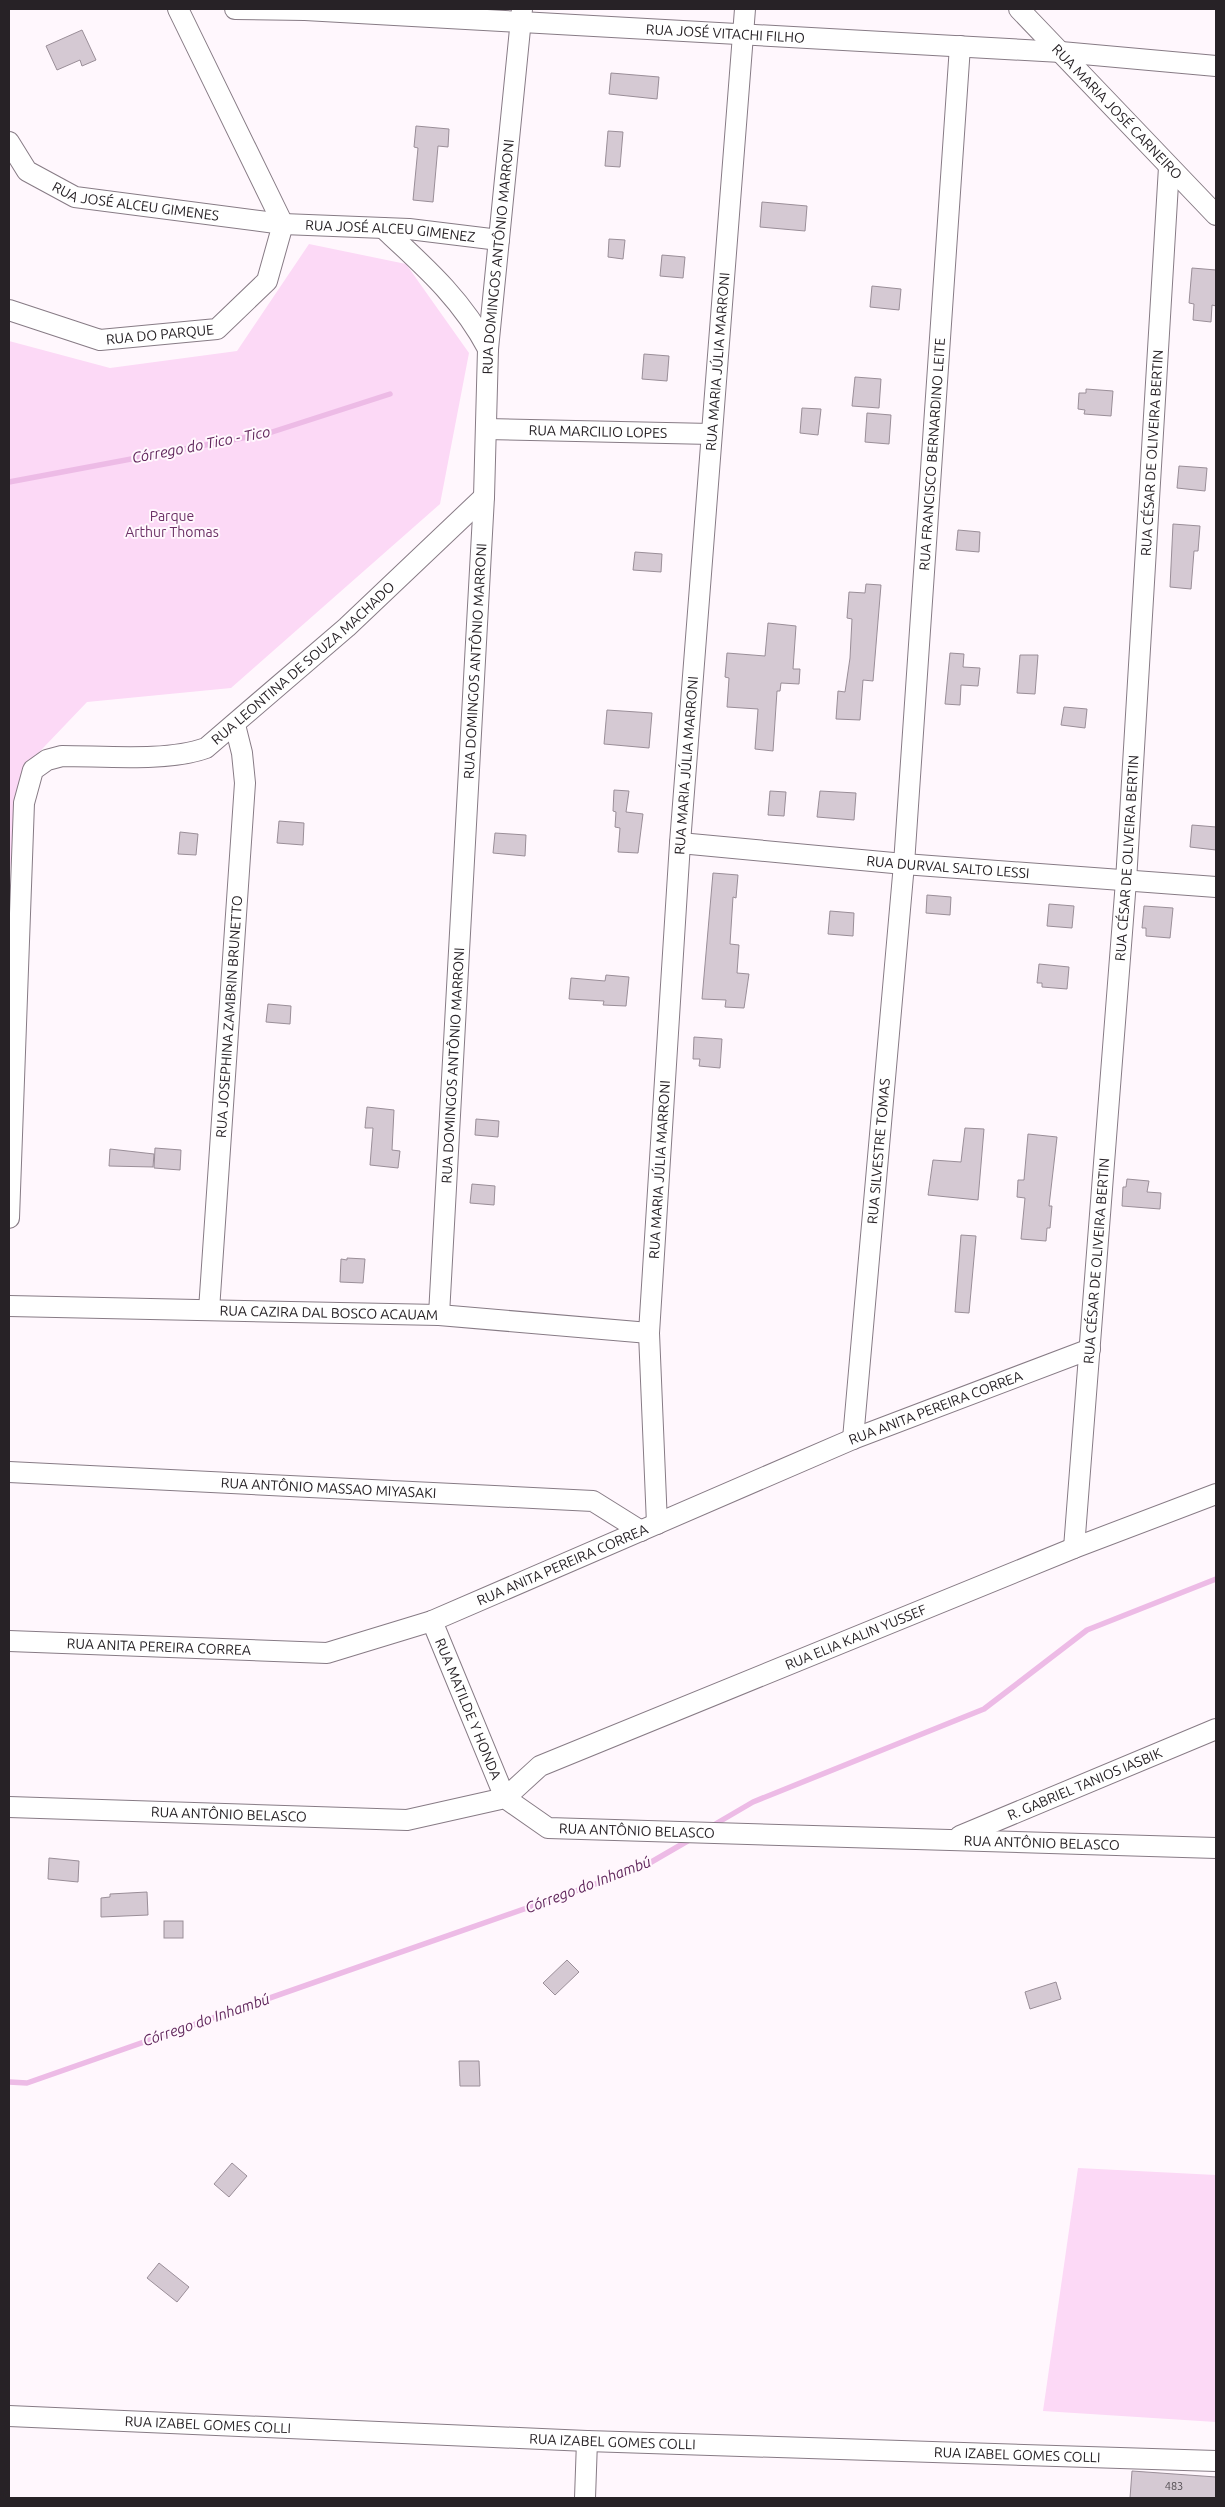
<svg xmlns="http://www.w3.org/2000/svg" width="1225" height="2507" font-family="Ubuntu,sans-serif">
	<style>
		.green { fill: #fcd9f6 }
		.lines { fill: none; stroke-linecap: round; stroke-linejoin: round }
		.stream { stroke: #edbbe6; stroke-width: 5.5 }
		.building { fill: #d5c9d3; stroke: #9a8e98 }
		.minor-casing { stroke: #877b85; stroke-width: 22 }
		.minor { stroke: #fff; stroke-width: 20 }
		.labels { text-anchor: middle; stroke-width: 4; stroke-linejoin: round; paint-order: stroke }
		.number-label { font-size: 11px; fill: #524c51 }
		.street-label { font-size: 14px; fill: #272226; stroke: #fff7fd }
		.park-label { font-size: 14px; fill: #6b3065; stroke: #fff7fd }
		.water-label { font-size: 15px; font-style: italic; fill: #62285d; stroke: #fff7fd }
	</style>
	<rect width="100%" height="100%" fill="#fff7fd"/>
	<g class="green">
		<path d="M309 244 406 264 469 353 440 504 231 688 87 702 24 768 9 877V341L110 368 237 351Z"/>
		<path d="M1078 2168 1216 2175V2422L1043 2411Z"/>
	</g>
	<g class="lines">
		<g class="stream">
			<path d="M9 482 269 433 390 394"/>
			<path d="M712 1826 753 1802 984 1709 1087 1630 1216 1579"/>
			<path d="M9 2082 27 2083 641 1868 691 1839"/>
		</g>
	</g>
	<g class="building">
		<path d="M82 30 96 60 82 66 80 60 57 70 46 46Z"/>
		<path d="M611 73 659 77 657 99 609 94Z"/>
		<path d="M416 126 449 129 448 147 438 146 433 202 413 200 418 148 414 147Z"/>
		<path d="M608 131 623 132 620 167 605 166Z"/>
		<path d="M762 202 807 206 805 231 760 227Z"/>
		<path d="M609 239 625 240 623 259 608 257Z"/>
		<path d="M662 255 685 257 683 278 660 276Z"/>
		<path d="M1192 268 1216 270V306L1212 305 1211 322 1193 320 1194 304 1189 303Z"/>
		<path d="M872 286 901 289 899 310 870 307Z"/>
		<path d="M644 354 669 356 667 381 642 379Z"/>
		<path d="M855 377 881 379 879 408 852 406Z"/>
		<path d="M1086 389 1113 391 1111 416 1084 414 1085 410 1078 409 1079 393H1086Z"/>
		<path d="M802 408 821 409 818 435 800 433Z"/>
		<path d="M867 413 891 415 889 444 865 442Z"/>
		<path d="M1179 466 1207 468 1205 491 1177 488Z"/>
		<path d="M1173 524 1200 526 1198 551H1194L1191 589 1170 587Z"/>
		<path d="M958 530 980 532 979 552 956 550Z"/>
		<path d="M635 552 662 554 661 572 633 570Z"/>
		<path d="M866 584 881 585 873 681 863 680 860 720 836 719 838 691 845 692 850 658 852 619 847 618 849 592 865 593Z"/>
		<path d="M768 623 796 626 793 669H800L799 684 781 683 780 691H777L773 751 755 749 758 709 727 707 729 678 725 677 727 653 765 656Z"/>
		<path d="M950 653 964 654 963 667 980 668 978 686 961 685 960 705 945 704Z"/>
		<path d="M1020 655H1038L1035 694 1017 693Z"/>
		<path d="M1064 707 1087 709 1085 728 1061 725Z"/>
		<path d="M607 710 652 713 649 748 604 744Z"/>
		<path d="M614 790 629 791 626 812 643 814 638 853 618 852 620 828 615 827 616 812 613 811Z"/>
		<path d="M770 791 786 792 784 816 768 815Z"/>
		<path d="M820 791 856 793 854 820 817 817Z"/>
		<path d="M279 821 304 823 303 845 277 843Z"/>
		<path d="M1192 825 1216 827V850L1190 847Z"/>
		<path d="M180 832 198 834 196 855 178 854Z"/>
		<path d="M495 833 526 835 525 856 493 853Z"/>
		<path d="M713 873 738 875 736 898 733 897 730 944 739 945 737 973 749 974 744 1008 725 1007 726 1000 702 999Z"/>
		<path d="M927 895 951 897 950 915 926 913Z"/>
		<path d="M1049 904 1074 906 1072 928 1047 926Z"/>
		<path d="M1144 906 1173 908 1170 938 1146 936V928H1142Z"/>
		<path d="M830 911 854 913 853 936 828 934Z"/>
		<path d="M1039 964 1069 967 1067 989 1042 987V983H1037Z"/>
		<path d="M606 975 629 977 626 1006 603 1005 604 1001 569 999 571 978 605 981Z"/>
		<path d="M268 1004 291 1006 290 1024 266 1022Z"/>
		<path d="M694 1037 722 1039 720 1068 699 1066 700 1059H693Z"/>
		<path d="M367 1107 394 1110 392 1150 400 1151 398 1168 370 1165 373 1128H365Z"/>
		<path d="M476 1119 499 1121 498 1137 475 1135Z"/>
		<path d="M965 1128 984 1129 978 1200 928 1195 933 1160 961 1162Z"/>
		<path d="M1028 1134 1057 1137 1049 1206H1052L1050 1228H1047L1046 1241 1021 1239 1025 1198 1017 1197 1018 1180H1024Z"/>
		<path d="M155 1148 181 1150 180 1170 154 1168Z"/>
		<path d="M110 1149 154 1154 153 1167 109 1166Z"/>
		<path d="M1127 1179 1149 1181 1147 1192 1161 1193 1160 1209 1122 1206 1123 1187H1126Z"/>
		<path d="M472 1184 495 1186 494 1205 470 1203Z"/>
		<path d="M961 1235 976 1236 969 1313 955 1312Z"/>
		<path d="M347 1258 365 1259 363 1283 340 1282 341 1259 347 1260Z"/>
		<path d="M49 1858 79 1861 78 1882 48 1879Z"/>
		<path d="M147 1892 148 1915 101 1917V1898L110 1897V1894Z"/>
		<rect x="164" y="1921" width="19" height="17"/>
		<path d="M567 1960 579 1972 555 1995 543 1983Z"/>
		<path d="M1056 1982 1061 1999 1030 2009 1025 1992Z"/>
		<path d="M459 2061H479L480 2086H460Z"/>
		<path d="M232 2163 247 2176 229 2197 214 2184Z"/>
		<path d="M159 2263 189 2287 177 2302 147 2278Z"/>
		<path d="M1132 2471 1216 2477V2498H1130Z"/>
	</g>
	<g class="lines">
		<defs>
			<g id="minor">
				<path d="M178 9 283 224"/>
				<path id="s1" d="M235 9 305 10 1061 52 1216 66"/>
				<path id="s2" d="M1019 9 1216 215"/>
				<path id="s3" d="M9 142 27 171 75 197 283 224 409 229 499 240"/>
				<path d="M383 228C424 266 462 299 488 349"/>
				<path id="s4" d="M9 310 100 340 217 329 267 281 283 224"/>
				<path id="s5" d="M486 429 711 434"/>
				<path id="s6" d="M680 843 904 864 1216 887"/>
				<path id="s7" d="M9 1218 24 803 33 770 47 760 62 756C104 756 168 762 206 748L347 627 484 497"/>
				<path id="s8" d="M9 1306 439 1315 649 1333"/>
				<path id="s9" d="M209 1310 245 783 242 753 235 725"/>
				<path id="s10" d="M439 1315 484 497 488 349 522 9"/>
				<path id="s11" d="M853 1439 904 864 960 46"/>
				<path id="s12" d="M9 1472 593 1501 641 1531"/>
				<path id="s13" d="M657 1524 649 1333 680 843 745 9"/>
				<path id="s14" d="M1074 1548 1126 881 1169 167"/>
				<path id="s15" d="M432 1621 505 1798 540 1766 1074 1548 1216 1494"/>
				<path id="s16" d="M9 1641 327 1653 432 1621 853 1439 1090 1349"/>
				<path id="s17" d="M9 1807 407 1820 505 1798 548 1828 1216 1848"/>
				<path id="s18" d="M960 1836 1216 1729"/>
				<path id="s19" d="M9 2416 587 2441 1216 2461"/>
				<path d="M585 2498 587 2441"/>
			</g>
		</defs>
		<use href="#minor" class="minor-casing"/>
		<use href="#minor" class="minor"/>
	</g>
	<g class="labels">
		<g class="number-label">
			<text x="1174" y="2490">483</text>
		</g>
		<g class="street-label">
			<text dy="5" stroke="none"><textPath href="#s1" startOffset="491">RUA JOSÉ VITACHI FILHO</textPath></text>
			<text dy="5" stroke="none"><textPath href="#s2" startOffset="142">RUA MARIA JOSÉ CARNEIRO</textPath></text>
			<text dy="5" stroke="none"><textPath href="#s3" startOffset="149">RUA JOSÉ ALCEU GIMENES</textPath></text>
			<text dy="5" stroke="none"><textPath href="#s3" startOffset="406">RUA JOSÉ ALCEU GIMENEZ</textPath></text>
			<text dy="5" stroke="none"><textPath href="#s10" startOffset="1060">RUA DOMINGOS ANTÔNIO MARRONI</textPath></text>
			<text dy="5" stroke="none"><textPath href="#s4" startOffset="156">RUA DO PARQUE</textPath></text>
			<text dy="5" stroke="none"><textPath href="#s13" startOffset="1165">RUA MARIA JÚLIA MARRONI</textPath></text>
			<text dy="5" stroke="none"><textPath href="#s5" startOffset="112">RUA MARCILIO LOPES</textPath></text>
			<text dy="5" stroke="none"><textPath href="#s14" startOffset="1098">RUA CÉSAR DE OLIVEIRA BERTIN</textPath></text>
			<text dy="5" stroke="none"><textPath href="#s11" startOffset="988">RUA FRANCISCO BERNARDINO LEITE</textPath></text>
			<text dy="5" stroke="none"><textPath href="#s7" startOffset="756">RUA LEONTINA DE SOUZA MACHADO</textPath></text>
			<text dy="5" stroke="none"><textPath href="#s10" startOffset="655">RUA DOMINGOS ANTÔNIO MARRONI</textPath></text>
			<text dy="5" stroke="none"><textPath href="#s13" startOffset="760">RUA MARIA JÚLIA MARRONI</textPath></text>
			<text dy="5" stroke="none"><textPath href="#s14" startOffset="692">RUA CÉSAR DE OLIVEIRA BERTIN</textPath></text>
			<text dy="5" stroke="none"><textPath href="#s6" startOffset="269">RUA DURVAL SALTO LESSI</textPath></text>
			<text dy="5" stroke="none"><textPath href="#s9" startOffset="294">RUA JOSEPHINA ZAMBRIN BRUNETTO</textPath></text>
			<text dy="5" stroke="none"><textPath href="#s10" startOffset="250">RUA DOMINGOS ANTÔNIO MARRONI</textPath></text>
			<text dy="5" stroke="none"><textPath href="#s11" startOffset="289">RUA SILVESTRE TOMAS</textPath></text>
			<text dy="5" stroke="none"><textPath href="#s13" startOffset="355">RUA MARIA JÚLIA MARRONI</textPath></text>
			<text dy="5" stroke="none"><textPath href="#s14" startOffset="288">RUA CÉSAR DE OLIVEIRA BERTIN</textPath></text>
			<text dy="5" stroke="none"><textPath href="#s8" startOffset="320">RUA CAZIRA DAL BOSCO ACAUAM</textPath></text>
			<text dy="5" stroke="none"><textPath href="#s16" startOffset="975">RUA ANITA PEREIRA CORREA</textPath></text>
			<text dy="5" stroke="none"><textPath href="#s12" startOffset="320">RUA ANTÔNIO MASSAO MIYASAKI</textPath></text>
			<text dy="5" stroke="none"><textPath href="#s16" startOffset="570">RUA ANITA PEREIRA CORREA</textPath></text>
			<text dy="5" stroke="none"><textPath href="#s15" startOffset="580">RUA ELIA KALIN YUSSEF</textPath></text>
			<text dy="5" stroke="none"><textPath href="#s16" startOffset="150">RUA ANITA PEREIRA CORREA</textPath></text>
			<text dy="5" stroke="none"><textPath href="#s15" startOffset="95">RUA MATILDE Y HONDA</textPath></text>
			<text dy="5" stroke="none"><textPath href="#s18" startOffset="135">R. GABRIEL TANIOS IASBIK</textPath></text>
			<text dy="5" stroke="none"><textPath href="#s17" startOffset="220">RUA ANTÔNIO BELASCO</textPath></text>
			<text dy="5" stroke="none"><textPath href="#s17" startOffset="640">RUA ANTÔNIO BELASCO</textPath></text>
			<text dy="5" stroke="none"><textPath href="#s17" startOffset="1045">RUA ANTÔNIO BELASCO</textPath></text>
			<text dy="5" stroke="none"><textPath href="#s19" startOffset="199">RUA IZABEL GOMES COLLI</textPath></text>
			<text dy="5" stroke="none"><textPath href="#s19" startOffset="604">RUA IZABEL GOMES COLLI</textPath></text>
			<text dy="5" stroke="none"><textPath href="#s19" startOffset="1009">RUA IZABEL GOMES COLLI</textPath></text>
		</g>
		<g class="park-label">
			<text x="172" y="521">Parque<tspan x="172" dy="16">Arthur Thomas</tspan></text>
		</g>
		<g class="water-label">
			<text transform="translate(201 445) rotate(-11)" y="5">Córrego do Tico - Tico</text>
			<text transform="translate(588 1885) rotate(-21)" y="5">Córrego do Inhambú</text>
			<text transform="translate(206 2020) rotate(-19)" y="5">Córrego do Inhambú</text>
		</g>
	</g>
	<rect width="1225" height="2507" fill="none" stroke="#272226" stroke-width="20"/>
</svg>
